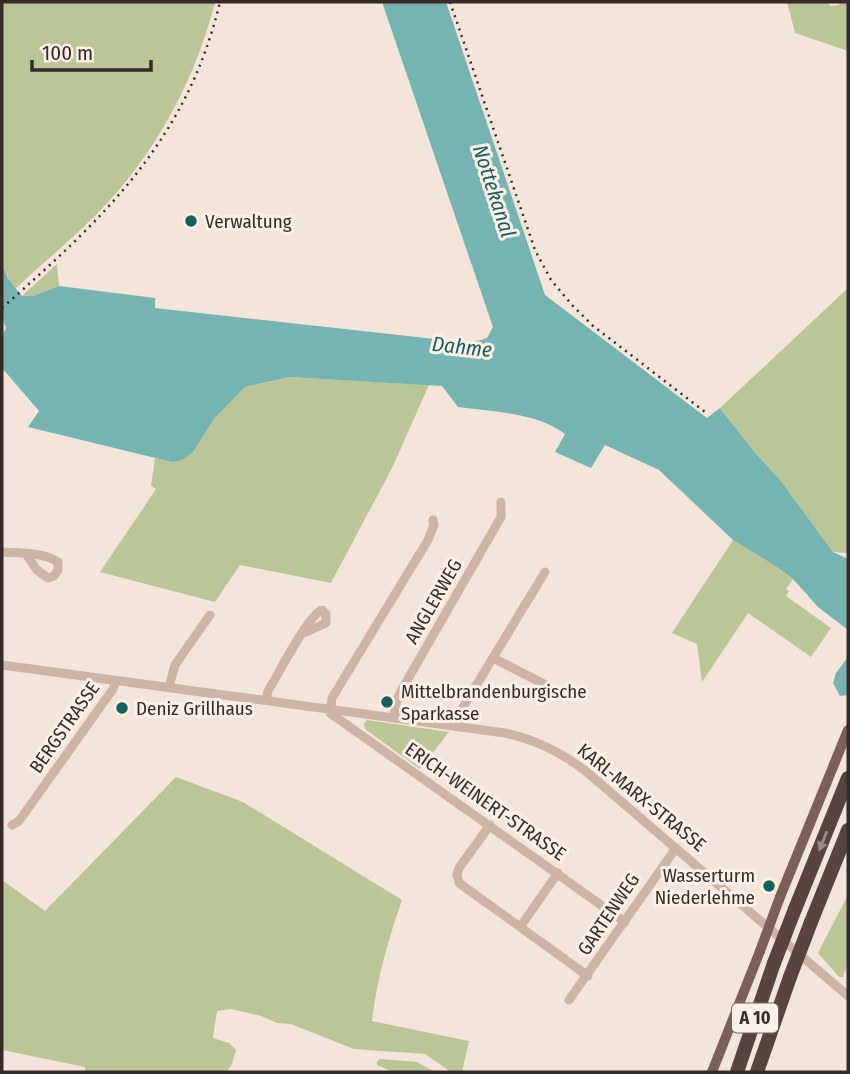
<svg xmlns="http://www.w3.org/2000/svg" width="850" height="1074" font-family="'Fira Sans Condensed',sans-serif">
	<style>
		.green { fill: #bac598 }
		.water { fill: #76b4b1 }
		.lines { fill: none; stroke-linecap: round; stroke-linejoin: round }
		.minor { stroke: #ceb4a4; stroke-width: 9 }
		.major { stroke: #7c5f56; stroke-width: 10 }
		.highway { stroke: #5a433d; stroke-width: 14 }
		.rail { stroke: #382b27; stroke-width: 2.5; stroke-dasharray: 2 5; stroke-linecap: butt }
		.major-bridge { stroke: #7c5f56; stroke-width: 10 }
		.highway-bridge { stroke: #5a433d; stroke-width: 14 }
		.oneway { fill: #9a8881 }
		.poi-dot { fill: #185e5d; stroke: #fbf0e7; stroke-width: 2.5 }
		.labels { text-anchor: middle; stroke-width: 6; stroke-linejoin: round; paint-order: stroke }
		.shield { fill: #fbf0e7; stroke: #726661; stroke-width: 2 }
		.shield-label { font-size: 18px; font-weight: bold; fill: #382b27 }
		.poi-label { font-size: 19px; fill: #382b27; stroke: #fbf0e7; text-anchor: start }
		.street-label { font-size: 19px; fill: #382b27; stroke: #fbf0e7 }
		.water-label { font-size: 21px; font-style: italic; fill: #185e5d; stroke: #fbf0e7 }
	</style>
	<rect width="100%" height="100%" fill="#f4e5da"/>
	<g class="green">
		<path d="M2 2H215C197 74 160 145 110 200 81 232 47 259 15 289L8 279 2 264Z"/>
		<path d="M787 2H828L831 6 839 5 840 2H848V51L795 33Z"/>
		<path d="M57 264 59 286 33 296H22Z"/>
		<path d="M848 288V553L833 552 781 481 752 449 720 408Z"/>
		<path d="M289 377 429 385 392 468 331 583 240 565 215 602 100 572 156 489 151 486 155 458 172 462 193 452 214 419 245 387Z"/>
		<path d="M733 540 777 567 793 579 786 589 789 591 786 596 831 628 811 657 748 613 702 682 697 644 672 633Z"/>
		<path d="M367 720 449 732 420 769 365 729 364 724Z"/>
		<path d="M176 777 243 802 402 900C388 940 377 979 372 1021L469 1041 462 1072H451L425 1054 354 1049 291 1024 277 1023 261 1016 231 1009 217 1011 213 1038 229 1043 236 1050 232 1064 227 1072H85V1067L2 1050V880L45 911Z"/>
		<path d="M848 895V963L843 977H839L818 953Z"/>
		<path d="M380 1059 417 1062 435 1072H393L377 1065V1062Z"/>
	</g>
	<g class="water">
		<path d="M382 2H446L545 295 707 418 720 408 752 449 781 481 833 552 848 559V630L818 607 793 579 777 567 733 540 659 470 605 445 591 468 555 452 565 434C536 412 493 412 458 407L442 386 289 377 245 387 214 419 193 452 182 460 172 462 28 427 39 411 2 368V336L6 328 2 318V264L8 279 22 296H33L59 286 155 298V308L471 343 487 338 493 327Z"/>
		<path d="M848 657V695L840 696 833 683 836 673Z"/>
	</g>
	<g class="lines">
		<g class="minor">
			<path d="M433 520 434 525 428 540 332 698 330 713 625 922"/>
			<path d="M2 552C19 553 43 552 58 562V570L54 576 48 578 37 570 26 554"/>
			<path d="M493 658 544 684"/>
			<path d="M2 665 505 733C537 740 563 753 588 773L848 996"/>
			<path d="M169 687 175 665 210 615"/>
			<path d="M266 700 268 691C278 675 308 615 322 610L326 614V623L302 634"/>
			<path d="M394 717 397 700 401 691 501 517V502"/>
			<path d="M457 726 463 707 545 572"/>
			<path d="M12 825 19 821 113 689 116 681"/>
			<path d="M490 825 459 868 457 875 459 883 588 976"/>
			<path d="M520 927 558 873"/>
			<path d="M569 1000 676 848"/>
		</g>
		<g class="major">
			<path d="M780 897 848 730"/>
			<path d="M712 1072 760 951"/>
		</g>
		<g class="highway">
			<path d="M795 909 848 778"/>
			<path d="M811 922 848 830"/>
			<path d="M737 1072 774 963"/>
			<path d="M757 1072 790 977"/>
		</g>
		<g class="rail">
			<path d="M450 2 535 250 551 280 572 305 592 325 705 412"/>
			<path d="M2 308C104 218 187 140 220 2"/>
		</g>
		<path class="major-bridge" d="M760 951 780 897"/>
		<g class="highway-bridge">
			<path d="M774 963 795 909"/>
			<path d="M790 977 811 922"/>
		</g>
	</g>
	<defs><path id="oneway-solid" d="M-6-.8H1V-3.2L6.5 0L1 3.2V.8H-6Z" transform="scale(1.75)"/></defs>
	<use class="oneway" href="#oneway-solid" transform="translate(823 841) rotate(112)"/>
	<g class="poi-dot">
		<circle cx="191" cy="221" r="7"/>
		<circle cx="387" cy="702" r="7"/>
		<circle cx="122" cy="708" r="7"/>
		<circle cx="769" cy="886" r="7"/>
	</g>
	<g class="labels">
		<rect class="shield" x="732" y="1003.5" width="46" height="29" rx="5"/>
		<g class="shield-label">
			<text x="755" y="1024">A 10</text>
		</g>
		<g class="poi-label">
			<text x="205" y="228">Verwaltung</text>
			<text x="401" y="698">Mittelbrandenburgische<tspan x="401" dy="22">Sparkasse</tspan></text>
			<text x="136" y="715">Deniz Grillhaus</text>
			<text x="755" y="882" text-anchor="end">Wasserturm<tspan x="755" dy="22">Niederlehme</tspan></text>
		</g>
		<g class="street-label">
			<text transform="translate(433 601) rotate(-60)" y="7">ANGLERWEG</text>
			<text transform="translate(64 727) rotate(-55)" y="7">BERGSTRASSE</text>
			<text transform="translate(642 797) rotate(39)" y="7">KARL-MARX-STRASSE</text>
			<text transform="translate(486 801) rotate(35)" y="7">ERICH-WEINERT-STRASSE</text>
			<text transform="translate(608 914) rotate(-56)" y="7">GARTENWEG</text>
		</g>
		<g class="water-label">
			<text transform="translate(494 191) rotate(72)" y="7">Nottekanal</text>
			<text transform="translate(462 347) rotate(6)" y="7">Dahme</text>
		</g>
	</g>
	<rect width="850" height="1074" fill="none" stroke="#382b27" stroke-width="7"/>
	<path d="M32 60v10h119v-10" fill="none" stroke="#382b27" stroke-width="3.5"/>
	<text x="42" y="60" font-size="21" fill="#382b27" stroke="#fbf0e7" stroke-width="5" paint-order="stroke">100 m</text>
</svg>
